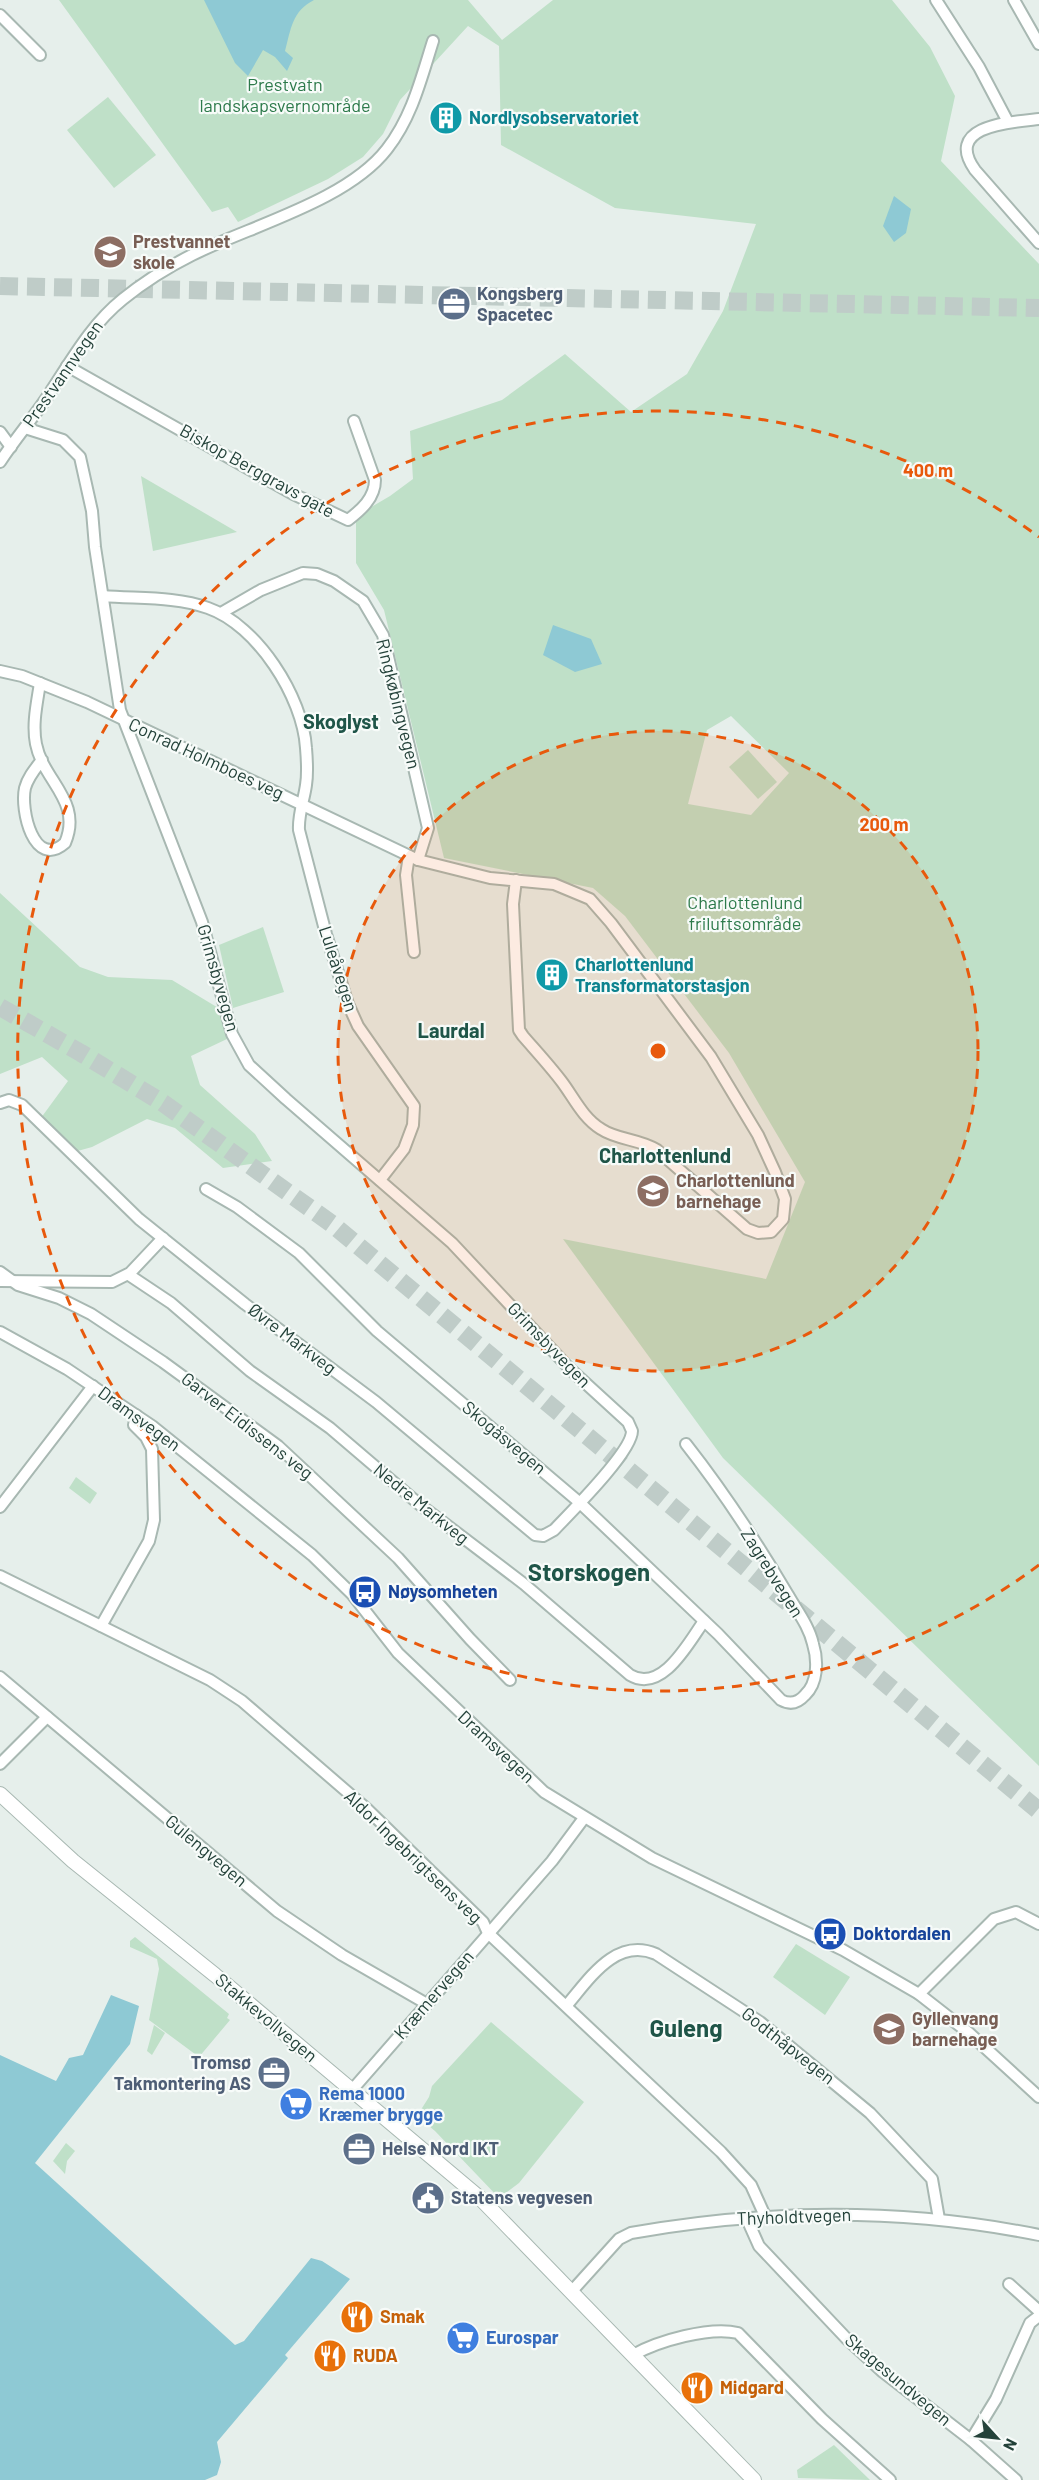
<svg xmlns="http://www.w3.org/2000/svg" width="1039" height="2480" font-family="Barlow,sans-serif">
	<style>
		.green { fill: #bfe0c8; fill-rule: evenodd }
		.water { fill: #8ec9d4 }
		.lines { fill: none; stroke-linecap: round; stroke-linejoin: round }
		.primary-tunnel { stroke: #bfccc8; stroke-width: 18; stroke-dasharray: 18 9; stroke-linecap: butt }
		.minor-casing { stroke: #a8b8b2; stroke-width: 14 }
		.tertiary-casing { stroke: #a8b8b2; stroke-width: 16 }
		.minor { stroke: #fff; stroke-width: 10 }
		.tertiary { stroke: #fff; stroke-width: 14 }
		.ring { fill: none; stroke: #e8590c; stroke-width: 3; stroke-dasharray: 10 8 }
		.labels { text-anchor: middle; stroke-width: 4.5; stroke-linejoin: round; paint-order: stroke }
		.park-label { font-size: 18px; fill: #2d7a4b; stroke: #f7fbf9 }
		.culture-label { font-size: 18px; font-weight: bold; fill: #0d838f; stroke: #f7fbf9; text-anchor: start }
		.education-label { font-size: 18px; font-weight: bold; fill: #785e54; stroke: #f7fbf9; text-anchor: start }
		.service-label { font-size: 18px; font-weight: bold; fill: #4e5e75; stroke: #f7fbf9; text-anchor: start }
		.street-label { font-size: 18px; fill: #24423a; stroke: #f7fbf9 }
		.transit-label { font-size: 18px; font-weight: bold; fill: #164399; stroke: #f7fbf9; text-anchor: start }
		.shop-label { font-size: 18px; font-weight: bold; fill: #366cbe; stroke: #f7fbf9; text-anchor: start }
		.food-label { font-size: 18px; font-weight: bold; fill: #c56008; stroke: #f7fbf9; text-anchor: start }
		.neighbourhood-label { font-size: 20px; font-weight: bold; fill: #1f5548; stroke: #f7fbf9 }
		.district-label { font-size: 24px; font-weight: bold; fill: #1f5548; stroke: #f7fbf9 }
		.centre { fill: #e8590c; stroke: #f7fbf9; stroke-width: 3 }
		.ring-label { font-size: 18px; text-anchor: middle; font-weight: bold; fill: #e8590c; stroke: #f7fbf9; stroke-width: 4.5; stroke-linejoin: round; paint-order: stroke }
	</style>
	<rect width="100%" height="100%" fill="#e6efeb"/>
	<g class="green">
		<path d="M59 0H468L502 40 553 0H892L930 47 955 96 941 161 1039 264V1766L723 1458 563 1239 766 1279 805 1182 729 1053 625 916 593 888 444 858 384 610 356 563V516L390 496 413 479 410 431 502 400 565 354 631 412 687 374 723 311 756 224 615 208 501 145 499 46 468 26 400 100 383 134 363 157 328 179 238 222 228 207 212 212ZM731 716 789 773 751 815 688 804 707 730Z"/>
		<path d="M108 97 156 155 114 188 67 130Z"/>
		<path d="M141 476 237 532 153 551Z"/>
		<path d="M748 750 777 782 758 799 729 767Z"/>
		<path d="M0 893 80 967 108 977 172 980 225 1012 227 1039 191 1056 200 1085 255 1134 272 1161 223 1168 175 1128 147 1119 92 1147 74 1152 38 1122 68 1081 42 1057 0 1074Z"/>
		<path d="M263 927 284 992 233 1008 219 945Z"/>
		<path d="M76 1477 97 1493 90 1504 69 1488Z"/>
		<path d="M135 1937 229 2014 227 2018 230 2020 199 2057 149 2020 159 1969 157 1959 130 1947V1941Z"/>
		<path d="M796 1944 850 1977 825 2015 773 1977Z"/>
		<path d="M491 2022 584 2102 519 2183 499 2198 435 2131 417 2116 429 2097 432 2086Z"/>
		<path d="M154 2025 165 2033 152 2055 147 2051Z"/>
		<path d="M66 2143 75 2151 67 2161 65 2174 53 2161Z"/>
		<path d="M834 2445 870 2480 798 2478 797 2470Z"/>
	</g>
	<g class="water">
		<path d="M204 0H314C292 11 291 29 285 51L293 58 287 71 275 57 263 50 248 76 235 63Z"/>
		<path d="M894 196 911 209 906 233 894 242 883 226Z"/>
		<path d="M553 625 591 639 602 664 575 672 543 655Z"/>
		<path d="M111 1995 139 2006 130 2044 35 2163 235 2345 244 2341 311 2258 322 2261 350 2279 285 2355 288 2358 217 2442 221 2462 217 2475 205 2480H0V2055L56 2081 69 2058 83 2055Z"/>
	</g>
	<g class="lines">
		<g class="primary-tunnel">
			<path d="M0 286 1039 308"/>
			<path d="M0 1007 81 1053 163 1103 332 1224 1039 1811"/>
		</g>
		<defs>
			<g id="minor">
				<path d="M936 0 979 67 1008 122"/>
				<path d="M1014 0 1039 44"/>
				<path d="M0 15 40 55"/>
				<path d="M1039 119C1012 122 943 125 975 170L1039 243"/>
				<path d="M67 366 293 494 348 520C361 510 375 498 375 480L354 421"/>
				<path d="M0 432 11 447"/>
				<path d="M0 462C13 442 29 423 43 403 68 367 88 327 123 299 144 282 168 267 192 255 250 226 347 201 387 149 412 117 421 79 433 41"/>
				<path d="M103 596C137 599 175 596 208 608 257 625 303 697 306 748 307 760 308 773 306 785 304 800 298 814 299 830L326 934 348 1004 358 1026 414 1106 413 1125 404 1149 380 1180"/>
				<path d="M221 613 261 590 303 573 317 574 334 581 363 601 383 635 428 828 418 860"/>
				<path d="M0 671 22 676 87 702 418 860 490 878 554 884 590 899 611 923 711 1057 758 1135 775 1172 785 1199 783 1219 771 1232 758 1233 747 1229 657 1150C640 1139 617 1140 601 1129 583 1118 574 1098 562 1082 550 1066 536 1051 523 1036L519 1030 513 904 516 880"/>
				<path d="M40 683C37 703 32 724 36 744 43 781 83 801 65 843 34 870 20 810 25 788 28 777 35 769 42 760"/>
				<path d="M409 856 406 875 414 952"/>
				<path d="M0 1103 9 1100 22 1105 139 1219 245 1304 376 1402 535 1535 543 1536 554 1530C570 1513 632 1452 632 1431L628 1422 570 1369 452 1243 286 1099 249 1065 232 1034 202 922 120 710 95 547 92 511 80 457 63 440 25 428"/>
				<path d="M206 1189 237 1207 299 1253 377 1331 579 1502 718 1634 781 1700C790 1705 798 1703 805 1695 818 1683 818 1660 813 1644 809 1626 797 1611 788 1595 757 1543 723 1491 686 1444"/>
				<path d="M0 1272 18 1285 59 1298 91 1314 163 1362 278 1446 398 1558 470 1639 510 1680"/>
				<path d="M129 1275 171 1303 250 1371 330 1428 419 1504 524 1584 630 1675C662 1694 689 1642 704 1621"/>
				<path d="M0 1281 112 1282 130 1273 163 1238"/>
				<path d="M0 1332 67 1369 152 1426 312 1555 352 1594 398 1653 544 1792 652 1858 843 1950 919 1994 969 2033 1039 2097"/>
				<path d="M0 1507 93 1386"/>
				<path d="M0 1576 210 1680 242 1701 367 1809 483 1922 488 1933 721 2152 751 2185 765 2216"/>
				<path d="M101 1626 149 1541 154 1520 152 1449 146 1437 134 1425 136 1415"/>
				<path d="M0 1677 277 1911 342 1955 427 2004"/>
				<path d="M0 1764 47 1717"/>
				<path d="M919 1994 994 1919 1016 1912 1039 1924"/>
				<path d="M567 2005C590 1978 616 1937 656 1954L760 2022 870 2113 932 2179 939 2219"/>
				<path d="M352 2090 552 1861 584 1818"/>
				<path d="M746 2217 759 2246 846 2338 883 2372 971 2440 1016 2480"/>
				<path d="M1009 2284 1039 2311"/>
				<path d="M572 2291 619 2239 631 2233C767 2209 904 2208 1039 2235"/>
				<path d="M633 2355C658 2341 710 2326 738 2333L822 2419 890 2480"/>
				<path d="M971 2440 996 2399 1030 2323 1039 2316"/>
			</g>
			<path id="tertiary" d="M0 1794 73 1861 215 1975 480 2198 754 2480"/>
		</defs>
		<use href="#minor" class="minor-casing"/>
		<use href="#tertiary" class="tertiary-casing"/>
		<use href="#minor" class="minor"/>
		<use href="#tertiary" class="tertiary"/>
	</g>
	<circle cx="658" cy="1051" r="320" fill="#e8590c" fill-opacity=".12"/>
	<g class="ring">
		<circle cx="658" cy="1051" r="320"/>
		<path d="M1039 1565A640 640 0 1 1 1039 537"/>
	</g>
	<defs>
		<symbol id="building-disc" viewBox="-11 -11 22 22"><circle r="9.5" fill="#0f9aa8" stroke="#f7fbf9"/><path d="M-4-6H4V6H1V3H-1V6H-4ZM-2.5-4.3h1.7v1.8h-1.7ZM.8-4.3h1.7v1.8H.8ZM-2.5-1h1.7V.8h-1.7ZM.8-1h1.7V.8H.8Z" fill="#fff"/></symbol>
		<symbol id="school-disc" viewBox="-11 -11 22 22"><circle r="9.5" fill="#8d6e63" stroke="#f7fbf9"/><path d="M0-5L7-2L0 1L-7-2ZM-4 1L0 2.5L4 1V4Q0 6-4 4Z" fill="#fff"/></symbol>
		<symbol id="office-disc" viewBox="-11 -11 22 22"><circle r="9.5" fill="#5c6f8a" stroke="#f7fbf9"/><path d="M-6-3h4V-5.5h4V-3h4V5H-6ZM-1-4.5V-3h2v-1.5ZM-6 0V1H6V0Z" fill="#fff"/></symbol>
		<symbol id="bus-disc" viewBox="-11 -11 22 22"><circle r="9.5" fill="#1a4fb4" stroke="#f7fbf9"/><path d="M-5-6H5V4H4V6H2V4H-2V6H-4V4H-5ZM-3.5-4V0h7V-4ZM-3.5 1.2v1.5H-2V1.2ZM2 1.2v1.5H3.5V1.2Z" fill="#fff"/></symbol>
		<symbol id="supermarket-disc" viewBox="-11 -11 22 22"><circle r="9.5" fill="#3f7fe0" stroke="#f7fbf9"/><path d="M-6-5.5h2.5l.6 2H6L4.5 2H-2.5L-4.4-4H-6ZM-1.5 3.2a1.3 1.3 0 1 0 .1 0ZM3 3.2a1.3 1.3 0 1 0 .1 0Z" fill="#fff"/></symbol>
		<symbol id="civic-disc" viewBox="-11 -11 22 22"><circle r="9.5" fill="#5c6f8a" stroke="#f7fbf9"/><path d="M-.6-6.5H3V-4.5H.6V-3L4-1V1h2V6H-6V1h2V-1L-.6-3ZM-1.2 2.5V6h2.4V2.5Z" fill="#fff"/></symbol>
		<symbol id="restaurant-disc" viewBox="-11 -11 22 22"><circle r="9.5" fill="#e8710a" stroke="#f7fbf9"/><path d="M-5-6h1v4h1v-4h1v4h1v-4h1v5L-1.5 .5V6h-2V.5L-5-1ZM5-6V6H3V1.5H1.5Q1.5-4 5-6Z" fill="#fff"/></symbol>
	</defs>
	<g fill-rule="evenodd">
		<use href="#building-disc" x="427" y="99" width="38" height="38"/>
		<use href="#school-disc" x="91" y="233" width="38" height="38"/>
		<use href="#office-disc" x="435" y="285" width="38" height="38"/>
		<use href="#building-disc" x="533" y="956" width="38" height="38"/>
		<use href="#school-disc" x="634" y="1172" width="38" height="38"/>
		<use href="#bus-disc" x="346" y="1573" width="38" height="38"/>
		<use href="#bus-disc" x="811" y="1915" width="38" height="38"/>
		<use href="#school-disc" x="870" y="2010" width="38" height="38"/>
		<use href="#office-disc" x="255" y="2054" width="38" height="38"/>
		<use href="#supermarket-disc" x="277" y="2085" width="38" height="38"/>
		<use href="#office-disc" x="340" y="2130" width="38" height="38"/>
		<use href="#civic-disc" x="409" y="2179" width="38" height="38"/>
		<use href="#restaurant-disc" x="338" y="2298" width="38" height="38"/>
		<use href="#supermarket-disc" x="444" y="2319" width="38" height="38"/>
		<use href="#restaurant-disc" x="311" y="2337" width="38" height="38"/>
		<use href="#restaurant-disc" x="678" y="2369" width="38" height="38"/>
	</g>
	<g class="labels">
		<g class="park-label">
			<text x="285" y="91">Prestvatn<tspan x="285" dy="21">landskapsvernområde</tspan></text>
			<text x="745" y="909">Charlottenlund<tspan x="745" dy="21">friluftsområde</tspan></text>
		</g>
		<g class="culture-label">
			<text x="469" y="124">Nordlysobservatoriet</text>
			<text x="575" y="971">Charlottenlund<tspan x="575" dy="21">Transformatorstasjon</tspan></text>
		</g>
		<g class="education-label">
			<text x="133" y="248">Prestvannet<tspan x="133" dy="21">skole</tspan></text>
			<text x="676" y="1187">Charlottenlund<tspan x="676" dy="21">barnehage</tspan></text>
			<text x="912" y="2025">Gyllenvang<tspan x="912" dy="21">barnehage</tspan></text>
		</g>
		<g class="service-label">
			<text x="477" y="300">Kongsberg<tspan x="477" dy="21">Spacetec</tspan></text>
			<text x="251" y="2069" text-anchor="end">Tromsø<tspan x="251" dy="21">Takmontering AS</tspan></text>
			<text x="382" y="2155">Helse Nord IKT</text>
			<text x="451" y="2204">Statens vegvesen</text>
		</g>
		<g class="street-label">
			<text transform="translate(63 374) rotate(-55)" y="6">Prestvannvegen</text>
			<text transform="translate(257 471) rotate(29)" y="6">Biskop Berggravs gate</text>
			<text transform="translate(398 704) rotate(76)" y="6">Ringkøbingvegen</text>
			<text transform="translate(206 759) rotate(25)" y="6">Conrad Holmboes veg</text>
			<text transform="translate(338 969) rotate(72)" y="6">Luleåvegen</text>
			<text transform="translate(218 978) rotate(74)" y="6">Grimsbyvegen</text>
			<text transform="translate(292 1339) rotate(37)" y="6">Øvre Markveg</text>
			<text transform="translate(549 1345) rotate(46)" y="6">Grimsbyvegen</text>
			<text transform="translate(139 1419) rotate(36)" y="6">Dramsvegen</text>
			<text transform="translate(247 1426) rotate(38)" y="6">Garver Eidissens veg</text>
			<text transform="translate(504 1438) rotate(40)" y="6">Skogåsvegen</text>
			<text transform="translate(421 1504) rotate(39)" y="6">Nedre Markveg</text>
			<text transform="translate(772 1573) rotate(58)" y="6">Zagrebvegen</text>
			<text transform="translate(496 1747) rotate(43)" y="6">Dramsvegen</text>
			<text transform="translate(206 1851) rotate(40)" y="6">Gulengvegen</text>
			<text transform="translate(413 1857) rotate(44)" y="6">Aldor Ingebrigtsens veg</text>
			<text transform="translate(434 1995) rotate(-49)" y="6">Kræmervegen</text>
			<text transform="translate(266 2018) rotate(40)" y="6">Stakkevollvegen</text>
			<text transform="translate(788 2046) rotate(38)" y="6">Godthåpvegen</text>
			<text transform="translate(794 2217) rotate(-2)" y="6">Thyholdtvegen</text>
			<text transform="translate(898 2380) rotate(40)" y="6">Skagesundvegen</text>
		</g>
		<g class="transit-label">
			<text x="388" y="1598">Nøysomheten</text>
			<text x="853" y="1940">Doktordalen</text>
		</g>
		<g class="shop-label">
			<text x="319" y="2100">Rema 1000<tspan x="319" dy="21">Kræmer brygge</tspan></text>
			<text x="486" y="2344">Eurospar</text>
		</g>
		<g class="food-label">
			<text x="380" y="2323">Smak</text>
			<text x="353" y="2362">RUDA</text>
			<text x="720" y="2394">Midgard</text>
		</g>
		<g class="neighbourhood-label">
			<text x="341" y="729">Skoglyst</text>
			<text x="451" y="1038">Laurdal</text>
			<text x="665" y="1163">Charlottenlund</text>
		</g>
		<g class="district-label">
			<text x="589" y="1581">Storskogen</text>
			<text x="686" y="2037">Guleng</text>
		</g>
	</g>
	<circle cx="658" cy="1051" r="9" class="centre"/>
	<g class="ring-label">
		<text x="928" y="477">400 m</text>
		<text x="884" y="831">200 m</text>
	</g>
	<g transform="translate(997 2438) rotate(117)" stroke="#f7fbf9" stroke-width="4.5" paint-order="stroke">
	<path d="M0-4.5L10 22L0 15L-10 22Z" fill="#24423a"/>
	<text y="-9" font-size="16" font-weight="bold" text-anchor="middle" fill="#24423a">N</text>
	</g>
</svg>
